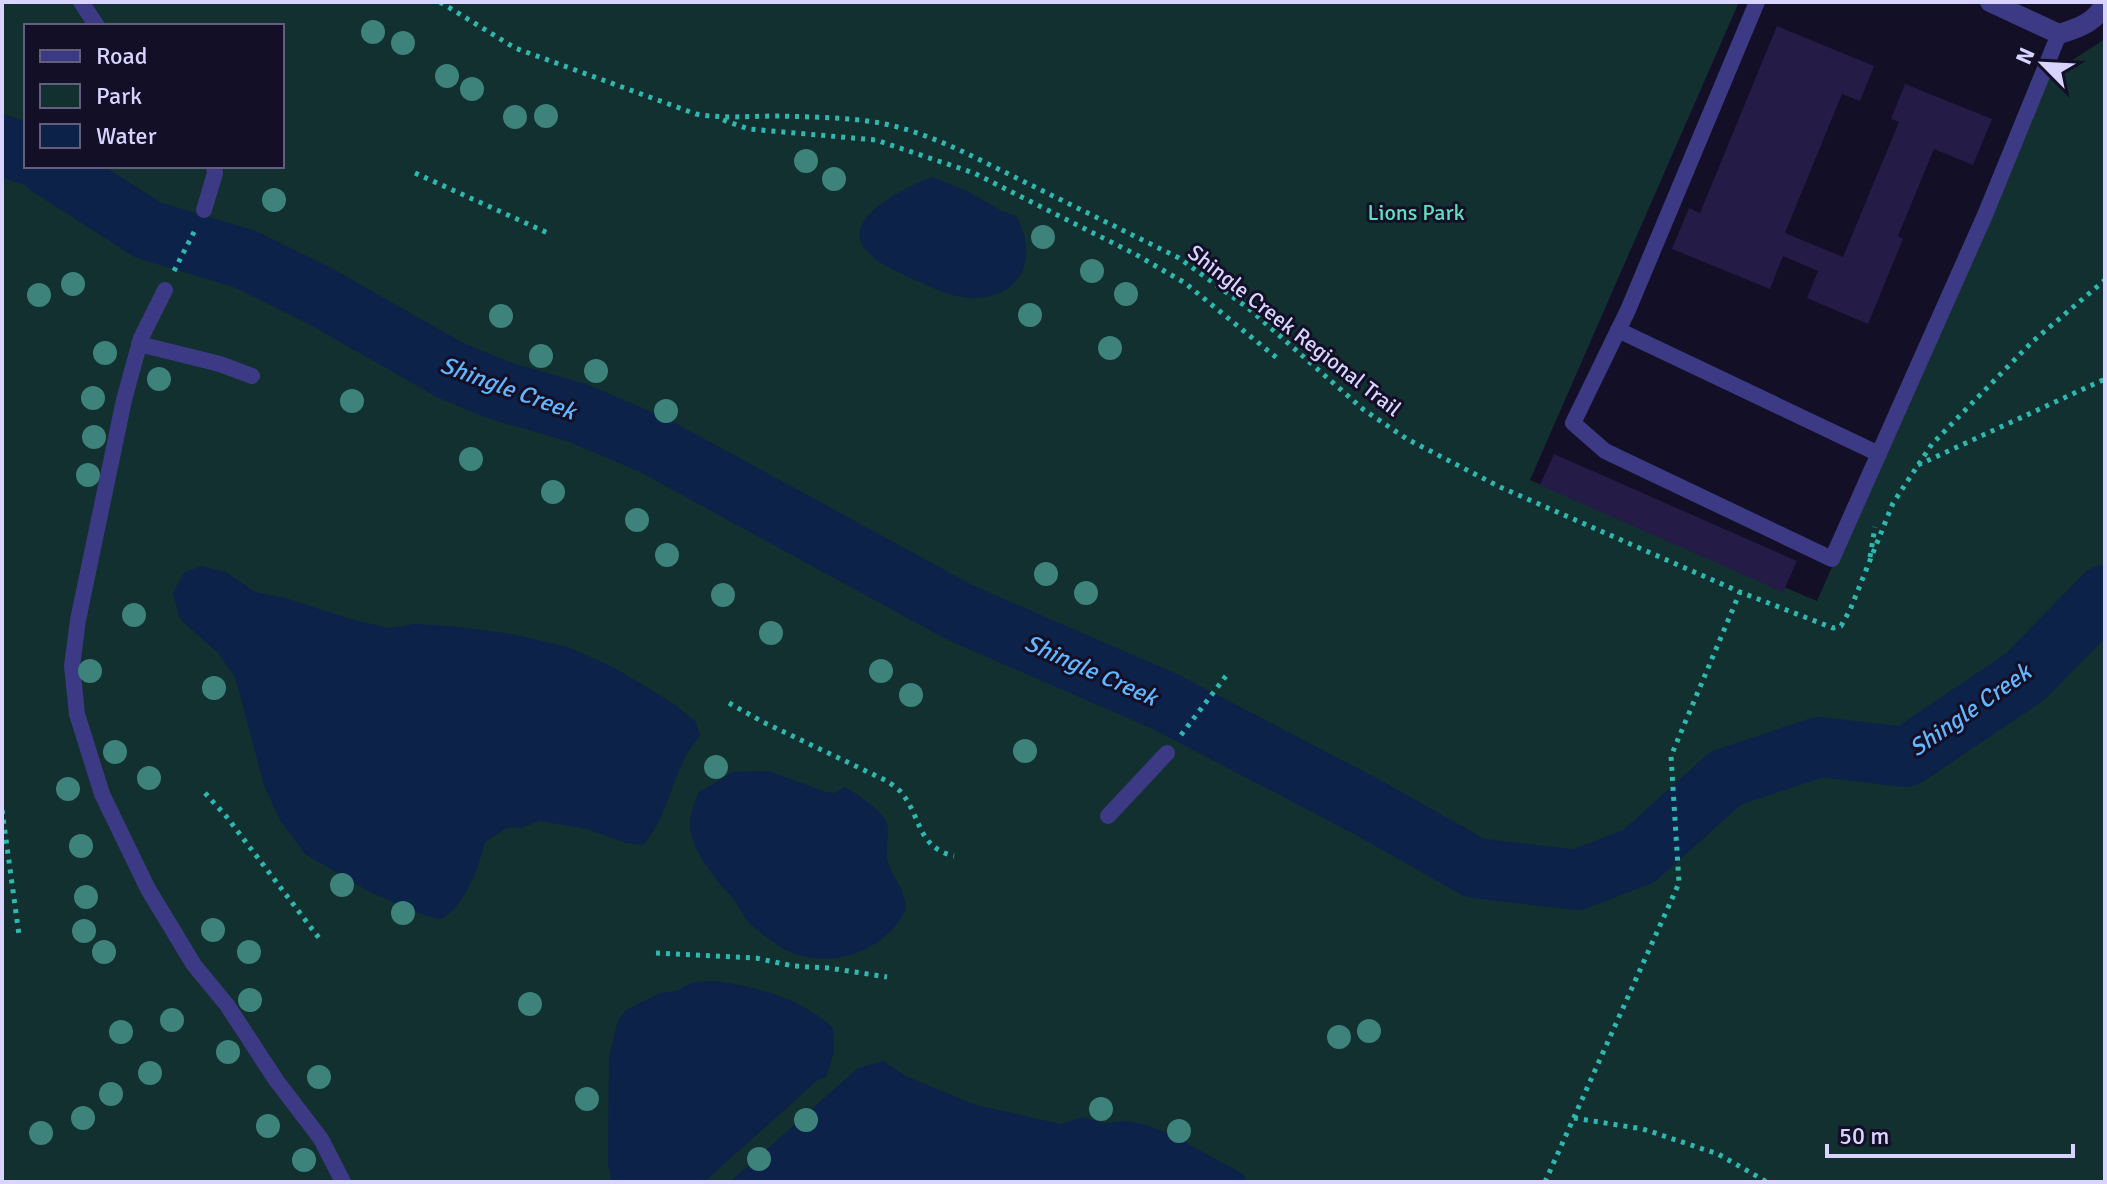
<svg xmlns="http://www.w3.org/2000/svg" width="2107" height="1184" font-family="Signika,sans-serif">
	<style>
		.green { fill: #12302f; fill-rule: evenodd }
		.water { fill: #0c2248 }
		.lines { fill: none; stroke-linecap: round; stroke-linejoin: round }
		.river { stroke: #0c2248; stroke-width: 60 }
		.building { fill: #241b47 }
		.path { stroke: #2fb8b0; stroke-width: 5; stroke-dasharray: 4 6; stroke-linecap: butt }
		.service { stroke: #3d3a85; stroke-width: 16 }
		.minor { stroke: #3d3a85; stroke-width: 20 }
		.tree { fill: #3d827b }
		.labels { text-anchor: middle; stroke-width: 6; stroke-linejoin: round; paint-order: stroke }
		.park-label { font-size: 22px; fill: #5fe0c0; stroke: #130f26 }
		.street-label { font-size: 22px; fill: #d9d4ff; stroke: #130f26 }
		.water-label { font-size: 24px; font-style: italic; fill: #62b6ff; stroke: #130f26 }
	</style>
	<rect width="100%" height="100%" fill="#130f26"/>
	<path class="green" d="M2 2H1739L1530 480 1817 601 2049 75 2105 39V1182H2ZM26 26H282V166H26Z"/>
	<g class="water">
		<path d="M933 177 967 191 1002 211 1016 216C1039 257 1023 297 973 298 953 298 933 288 915 280 898 272 881 266 868 252 835 219 910 185 933 177Z"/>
		<path d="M202 566 226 572 255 592 285 598 350 619 389 628 415 624 451 626 511 634 568 647 615 668 674 704 696 722 700 736C670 769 673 811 643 845L626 843 587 829 539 821 521 828 513 827 505 829 485 842C478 868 466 905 441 919L426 916 370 892 305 854 280 820 264 785 235 677 218 653 180 619 173 593 183 573Z"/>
		<path d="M768 771 826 792 834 793 845 787C856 793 884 812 887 824 890 838 883 854 890 868 896 882 906 892 906 909 885 954 823 973 781 947 770 940 755 930 747 920 741 912 737 902 730 895 714 878 688 846 690 821 691 811 695 801 699 792L733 772Z"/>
		<path d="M715 981C760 988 800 997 833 1028L834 1052 826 1077 818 1080 704 1182H612L608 1165 609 1057 618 1020 626 1010 660 993 676 991 693 982Z"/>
		<path d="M883 1061 906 1076 973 1104 1060 1124 1083 1117 1104 1123 1126 1121 1143 1124 1168 1133 1243 1174 1248 1182H730L858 1068Z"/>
	</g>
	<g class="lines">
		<g class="river">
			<path d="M2 145 26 154"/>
			<path d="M48 166 148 230 245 259 320 296 450 370 498 390 578 413 653 445 961 613 1166 702 1371 809 1475 868 1577 880 1639 856 1726 778 1819 747 1906 757 2026 676 2105 595"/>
		</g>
	</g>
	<g class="building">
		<path d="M1777 26 1874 66 1860 101 1842 94 1785 233 1843 257 1899 122 1891 119 1905 84 1992 119 1973 165 1934 149 1898 236 1903 239 1868 324 1807 298 1818 271 1783 256 1770 289 1672 249 1689 208 1700 213Z"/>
		<path d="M1554 454 1797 561 1783 592 1540 485Z"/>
	</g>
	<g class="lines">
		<g class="path">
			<path d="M440 2 515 48 696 114C723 119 749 116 776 116 810 117 846 117 880 123 912 129 943 142 972 156L1179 258 1248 308 1364 410 1407 439 1500 487 1740 592 1833 628 1841 626 1850 610 1893 503 1932 444 2032 342 2105 280"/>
			<path d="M723 120 749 129 876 140 974 173 1135 254 1185 283 1277 358"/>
			<path d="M415 173 550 234"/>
			<path d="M174 271 195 230"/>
			<path d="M1918 465 2105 379"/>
			<path d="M1870 557 1875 527"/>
			<path d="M729 703 763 722 885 780C890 783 896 787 900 791 922 816 916 847 954 856"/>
			<path d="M1181 735 1229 672"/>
			<path d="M205 793 226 816 319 938"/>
			<path d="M2 810 19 935"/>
			<path d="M656 953 756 958 793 966 829 968 887 977"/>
			<path d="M1574 1118 1643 1129 1718 1154 1767 1182"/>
			<path d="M1545 1182 1679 883 1671 756 1740 592"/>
		</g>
		<g class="service">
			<path d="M81 2 97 26"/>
			<path d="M1757 2 1628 310 1573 423 1605 451 1832 559 1985 215 2059 34"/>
			<path d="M204 210 215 173 214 166"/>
			<path d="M165 290 141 338 124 400 78 620 72 666 77 714 102 794 148 889 194 965 227 1005 276 1080 321 1139 343 1182"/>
			<path d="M1618 330 1879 454"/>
			<path d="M139 344 220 364 252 376"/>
			<path d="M1108 816 1167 753"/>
		</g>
		<path class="minor" d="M1990 2 2059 34C2079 28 2096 22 2105 3"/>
	</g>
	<g class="tree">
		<circle cx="373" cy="32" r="12"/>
		<circle cx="403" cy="43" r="12"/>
		<circle cx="447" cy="76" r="12"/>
		<circle cx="472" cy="89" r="12"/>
		<circle cx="546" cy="116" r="12"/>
		<circle cx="515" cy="117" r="12"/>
		<circle cx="806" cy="161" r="12"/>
		<circle cx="834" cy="179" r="12"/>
		<circle cx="274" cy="200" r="12"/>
		<circle cx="1043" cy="237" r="12"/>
		<circle cx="1092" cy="271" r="12"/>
		<circle cx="73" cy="284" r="12"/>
		<circle cx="1126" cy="294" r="12"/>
		<circle cx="39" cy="295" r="12"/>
		<circle cx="1030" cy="315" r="12"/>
		<circle cx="501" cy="316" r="12"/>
		<circle cx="1110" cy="348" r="12"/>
		<circle cx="105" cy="353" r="12"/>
		<circle cx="541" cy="356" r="12"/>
		<circle cx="596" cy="371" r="12"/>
		<circle cx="159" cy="379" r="12"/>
		<circle cx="93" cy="398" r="12"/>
		<circle cx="352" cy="401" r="12"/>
		<circle cx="666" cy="411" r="12"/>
		<circle cx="94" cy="437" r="12"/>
		<circle cx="471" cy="459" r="12"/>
		<circle cx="88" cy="475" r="12"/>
		<circle cx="553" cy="492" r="12"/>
		<circle cx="637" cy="520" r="12"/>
		<circle cx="667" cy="555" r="12"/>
		<circle cx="1046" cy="574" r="12"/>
		<circle cx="1086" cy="593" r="12"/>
		<circle cx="723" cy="595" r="12"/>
		<circle cx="134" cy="615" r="12"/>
		<circle cx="771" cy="633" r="12"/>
		<circle cx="90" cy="671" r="12"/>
		<circle cx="881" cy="671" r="12"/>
		<circle cx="214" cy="688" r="12"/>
		<circle cx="911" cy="695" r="12"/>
		<circle cx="1025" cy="751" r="12"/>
		<circle cx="115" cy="752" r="12"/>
		<circle cx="716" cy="767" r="12"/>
		<circle cx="149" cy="778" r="12"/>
		<circle cx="68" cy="789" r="12"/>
		<circle cx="81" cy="846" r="12"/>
		<circle cx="342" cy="885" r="12"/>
		<circle cx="86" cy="897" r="12"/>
		<circle cx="403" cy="913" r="12"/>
		<circle cx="213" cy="930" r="12"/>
		<circle cx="84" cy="931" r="12"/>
		<circle cx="104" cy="952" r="12"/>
		<circle cx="249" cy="952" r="12"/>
		<circle cx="250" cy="1000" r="12"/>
		<circle cx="530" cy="1004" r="12"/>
		<circle cx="172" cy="1020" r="12"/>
		<circle cx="1369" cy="1031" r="12"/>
		<circle cx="121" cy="1032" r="12"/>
		<circle cx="1339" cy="1037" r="12"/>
		<circle cx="228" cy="1052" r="12"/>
		<circle cx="150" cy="1073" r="12"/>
		<circle cx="319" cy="1077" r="12"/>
		<circle cx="111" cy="1094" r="12"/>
		<circle cx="587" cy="1099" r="12"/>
		<circle cx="1101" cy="1109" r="12"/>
		<circle cx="83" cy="1118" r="12"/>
		<circle cx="806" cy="1120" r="12"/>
		<circle cx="268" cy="1126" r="12"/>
		<circle cx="1179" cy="1131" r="12"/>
		<circle cx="41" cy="1133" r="12"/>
		<circle cx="759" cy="1159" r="12"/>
		<circle cx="304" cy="1160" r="12"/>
	</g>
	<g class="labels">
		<g class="park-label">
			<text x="1416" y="220">Lions Park</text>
		</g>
		<g class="street-label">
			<text transform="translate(1295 330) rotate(38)" y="8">Shingle Creek Regional Trail</text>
		</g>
		<g class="water-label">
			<text transform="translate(508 388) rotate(20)" y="8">Shingle Creek</text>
			<text transform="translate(1091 670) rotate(24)" y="8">Shingle Creek</text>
			<text transform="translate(1970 710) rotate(-35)" y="8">Shingle Creek</text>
		</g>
	</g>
	<rect width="2107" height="1184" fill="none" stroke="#d9d4ff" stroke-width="8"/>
	<rect x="24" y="24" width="260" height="144" fill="#130f26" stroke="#625e7d" stroke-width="2"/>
	<rect x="40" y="50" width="40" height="12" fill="#3d3a85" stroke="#625e7d" stroke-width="2"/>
	<text x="96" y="64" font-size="24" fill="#d9d4ff">Road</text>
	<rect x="40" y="84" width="40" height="24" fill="#12302f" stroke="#625e7d" stroke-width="2"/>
	<text x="96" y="104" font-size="24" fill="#d9d4ff">Park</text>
	<rect x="40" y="124" width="40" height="24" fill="#0c2248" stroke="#625e7d" stroke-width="2"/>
	<text x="96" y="144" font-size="24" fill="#d9d4ff">Water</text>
	<g transform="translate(2043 64) rotate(294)" stroke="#130f26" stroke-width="6" paint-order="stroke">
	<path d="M0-6L14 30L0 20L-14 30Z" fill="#d9d4ff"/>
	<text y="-12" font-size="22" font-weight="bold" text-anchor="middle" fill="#d9d4ff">N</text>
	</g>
	<path d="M1827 1144v12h246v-12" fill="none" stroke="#d9d4ff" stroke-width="4"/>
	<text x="1839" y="1144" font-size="24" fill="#d9d4ff" stroke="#130f26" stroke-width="6" paint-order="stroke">50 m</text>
</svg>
